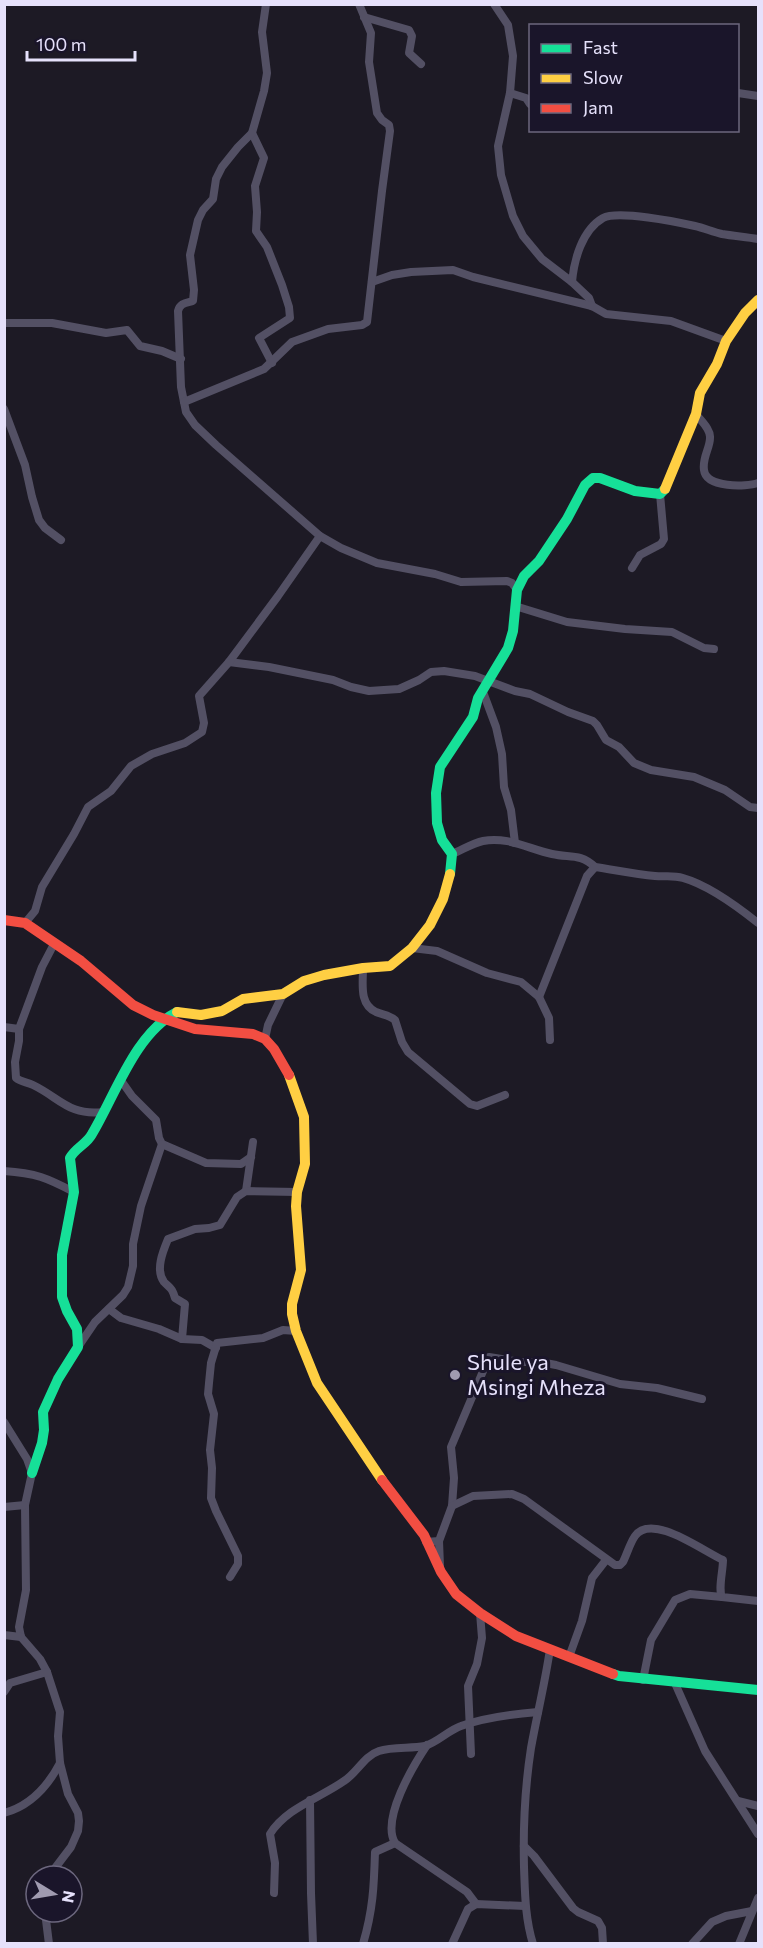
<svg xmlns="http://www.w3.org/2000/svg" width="763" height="1948" font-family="Commissioner,sans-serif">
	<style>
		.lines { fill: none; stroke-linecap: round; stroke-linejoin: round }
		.street { stroke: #535064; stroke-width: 8 }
		.fast { stroke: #16e098; stroke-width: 10 }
		.slow { stroke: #ffcf43; stroke-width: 10 }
		.jam { stroke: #f24e42; stroke-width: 10 }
		.poi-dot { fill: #a09bb0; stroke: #1a152a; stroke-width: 2 }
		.labels { text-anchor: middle; stroke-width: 6; stroke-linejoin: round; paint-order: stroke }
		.poi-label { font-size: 22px; fill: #e6e1fb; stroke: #1a152a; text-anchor: start }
	</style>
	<rect width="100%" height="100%" fill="#1d1a25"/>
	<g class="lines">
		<g class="street">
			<path d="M266 4 262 32 267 73 264 91 252 133 264 158 255 186 257 212 256 231 267 247 282 285 289 307 290 318 259 338 272 363"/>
			<path d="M494 4 508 25 513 56 510 93 498 146 501 175 513 216 523 236 542 259 572 282 589 298 592 306"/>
			<path d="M364 17 409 30 412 36 409 53 421 64"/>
			<path d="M510 93 526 98 530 104"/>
			<path d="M738 93 758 96"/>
			<path d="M252 133 238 147 222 167 216 179 213 199 203 210 198 220 190 255 194 290 193 301C186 303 180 303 178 311L181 387 186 412 195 425 216 445 320 536 341 548 377 563 435 574 461 582 507 581 512 583 517 590"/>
			<path d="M372 282 392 275 411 272 453 270 473 277 592 306 606 314 671 321 726 341"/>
			<path d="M572 282C574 260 582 230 603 218 618 210 677 222 695 226 704 228 713 232 722 234 734 236 746 237 758 239"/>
			<path d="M4 323H52L106 333 127 330 140 346 162 351 181 359"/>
			<path d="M184 402 264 369 292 342 328 329 362 325 367 322 382 191 390 131 389 125 382 120 377 113 369 62 371 33 359 4"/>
			<path d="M4 409 25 465 32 497 39 520 45 528 61 540"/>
			<path d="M696 414C700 420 711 429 710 438 710 448 702 458 704 470 706 488 746 487 758 483"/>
			<path d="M632 568 640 555 661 544 664 539 660 494"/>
			<path d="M515 606 567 622 625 629 672 632 704 648 714 649"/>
			<path d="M229 662 269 667 333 680 351 687 369 691 399 689 419 680 431 672 444 671 475 676 515 691 530 694 568 712 593 721 597 725 606 740 619 747 634 763 651 770 694 777 725 790 750 807 758 808"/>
			<path d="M483 692 496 727 502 754 504 787 511 810 515 843"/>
			<path d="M452 854C462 850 473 843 483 841 507 836 529 849 552 854 570 858 580 853 595 867 615 870 635 874 655 876 665 877 673 875 683 878 708 885 738 907 758 923"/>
			<path d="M25 923 35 911 42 887 74 834 88 807 111 791 131 766 152 754 185 743 202 732 204 723 199 696 229 662 278 596 320 536"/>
			<path d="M54 944 42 967 19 1029V1041L15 1062 16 1078C21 1082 27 1082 33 1085 60 1098 69 1116 103 1112"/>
			<path d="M412 948 437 951 487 973 521 982 539 997 549 1018 550 1040"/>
			<path d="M363 968C363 984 359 1004 376 1012 383 1015 389 1015 395 1020L402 1042 408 1052 470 1104 477 1106 505 1095"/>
			<path d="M539 997 587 876 595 867"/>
			<path d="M4 1027 19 1029"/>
			<path d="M265 1039 268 1025 283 994"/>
			<path d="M120 1079 132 1096 156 1120 159 1138 162 1144 206 1163 241 1164 251 1157"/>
			<path d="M4 1171C36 1173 47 1178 74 1192"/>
			<path d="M246 1191 253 1142"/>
			<path d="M109 1309 121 1318 159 1329 182 1339 202 1340 216 1348"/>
			<path d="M182 1339 185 1304 175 1298C172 1288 171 1289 164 1282 155 1270 163 1251 168 1239L195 1229 209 1228 220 1225 237 1197 246 1191 297 1192"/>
			<path d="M78 1347 95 1322 123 1295 128 1287 133 1266V1244L141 1206 162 1144"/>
			<path d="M4 1422 27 1459 32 1473 25 1505 26 1590 19 1627 21 1637 40 1659 47 1672 60 1712 58 1736 60 1763 68 1794 78 1813 79 1821 78 1831 71 1847 49 1876"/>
			<path d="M452 1506 454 1478 451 1447 489 1357 521 1362H540L556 1365 620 1384 657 1388 702 1399"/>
			<path d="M4 1507 25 1505"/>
			<path d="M439 1541 440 1566"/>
			<path d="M426 1542 439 1541 452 1506 473 1496 512 1494 524 1499 615 1565H620L623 1562C627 1554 630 1543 635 1536 652 1512 704 1552 723 1560 723 1571 718 1589 722 1597L758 1601"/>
			<path d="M230 1577 238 1564V1556L216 1511 211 1498 212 1468 210 1450 214 1414 208 1394 209 1383 211 1363 217 1343 263 1338 283 1330 296 1331"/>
			<path d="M4 1635 21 1637"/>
			<path d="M569 1657 582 1621 592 1578 606 1560"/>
			<path d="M643 1680 651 1640 675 1600 690 1594 722 1597"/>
			<path d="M674 1681 705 1751 758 1834"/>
			<path d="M4 1692 10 1683 47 1672"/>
			<path d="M427 1745C413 1766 381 1819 395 1843L467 1892 476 1904"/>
			<path d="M471 1754 468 1686 477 1664 482 1638 480 1613"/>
			<path d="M310 1800 311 1893 313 1944"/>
			<path d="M738 1801 758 1806"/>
			<path d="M4 1813C30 1806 48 1786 60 1763"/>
			<path d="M524 1846 534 1856 573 1908 578 1912 598 1921 602 1928 603 1944"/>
			<path d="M274 1893 275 1863 270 1834C286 1808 320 1798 344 1781 357 1773 364 1756 379 1751 393 1746 411 1749 425 1746 438 1742 449 1730 461 1726 486 1717 513 1714 538 1712"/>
			<path d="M45 1912 49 1944"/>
			<path d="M363 1944C373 1910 374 1886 375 1852L395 1843"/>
			<path d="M452 1944 468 1909 476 1904 525 1906"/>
			<path d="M533 1944C525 1918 525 1893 524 1867 523 1828 525 1787 531 1748 537 1715 545 1683 550 1649"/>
			<path d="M692 1944 712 1922 726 1916 752 1911"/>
			<path d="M739 1944 758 1898"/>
		</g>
		<g class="fast">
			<path d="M450 874 452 854 442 840 437 823 436 793 440 767 473 717 478 698 508 648 513 631 517 590 524 576 539 561 567 519 585 485 593 478H600L635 491 660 494 665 489"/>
			<path d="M32 1473 42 1443 44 1430 43 1412 58 1379 78 1347 77 1329 67 1311 62 1297V1255L74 1192 70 1158C75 1148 87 1144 92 1134 115 1096 135 1033 177 1012"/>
			<path d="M613 1674 619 1676 758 1690"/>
		</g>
		<g class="slow">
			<path d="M665 489 696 414 700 393 717 364 726 341 745 313 758 300"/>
			<path d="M177 1012 201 1015 222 1011 243 999 283 994 304 981 324 975 363 968 390 966 412 948 430 925 443 899 450 874"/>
			<path d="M289 1075 304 1117 305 1164 297 1192 296 1206 301 1270 292 1304V1314L296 1331 317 1383 382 1480"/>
		</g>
		<g class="jam">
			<path d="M4 920 25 923 81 961 133 1005 153 1015 195 1029 253 1034 265 1039 274 1049 289 1075"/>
			<path d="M382 1480 424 1535 441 1572 456 1594 480 1613 516 1636 613 1674"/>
		</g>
	</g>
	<circle class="poi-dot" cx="455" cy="1375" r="6"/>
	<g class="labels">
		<g class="poi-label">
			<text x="467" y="1370">Shule ya<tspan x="467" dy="25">Msingi Mheza</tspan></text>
		</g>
	</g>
	<rect width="763" height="1948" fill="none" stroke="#e6e1fb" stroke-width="12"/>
	<rect x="529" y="24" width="210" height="108" fill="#1a152a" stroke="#6c677e" stroke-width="1.5"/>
	<rect x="541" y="44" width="30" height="9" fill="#16e098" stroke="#6c677e" stroke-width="1.5"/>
	<text x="583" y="54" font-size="18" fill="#e6e1fb">Fast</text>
	<rect x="541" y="74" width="30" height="9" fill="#ffcf43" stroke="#6c677e" stroke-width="1.5"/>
	<text x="583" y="84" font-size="18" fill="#e6e1fb">Slow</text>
	<rect x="541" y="104" width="30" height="9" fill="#f24e42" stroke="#6c677e" stroke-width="1.5"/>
	<text x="583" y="114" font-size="18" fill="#e6e1fb">Jam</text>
	<g transform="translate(54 1894) rotate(101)"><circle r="28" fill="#1a152a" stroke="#6c677e" stroke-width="1.5"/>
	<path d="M0-4.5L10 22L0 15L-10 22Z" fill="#a09bb0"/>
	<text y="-9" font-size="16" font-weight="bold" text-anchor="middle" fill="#e6e1fb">N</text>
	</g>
	<path d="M27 51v9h108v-9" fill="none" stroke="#e6e1fb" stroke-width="3"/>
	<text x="36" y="51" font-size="18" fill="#e6e1fb" stroke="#1a152a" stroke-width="4.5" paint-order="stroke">100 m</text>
</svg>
